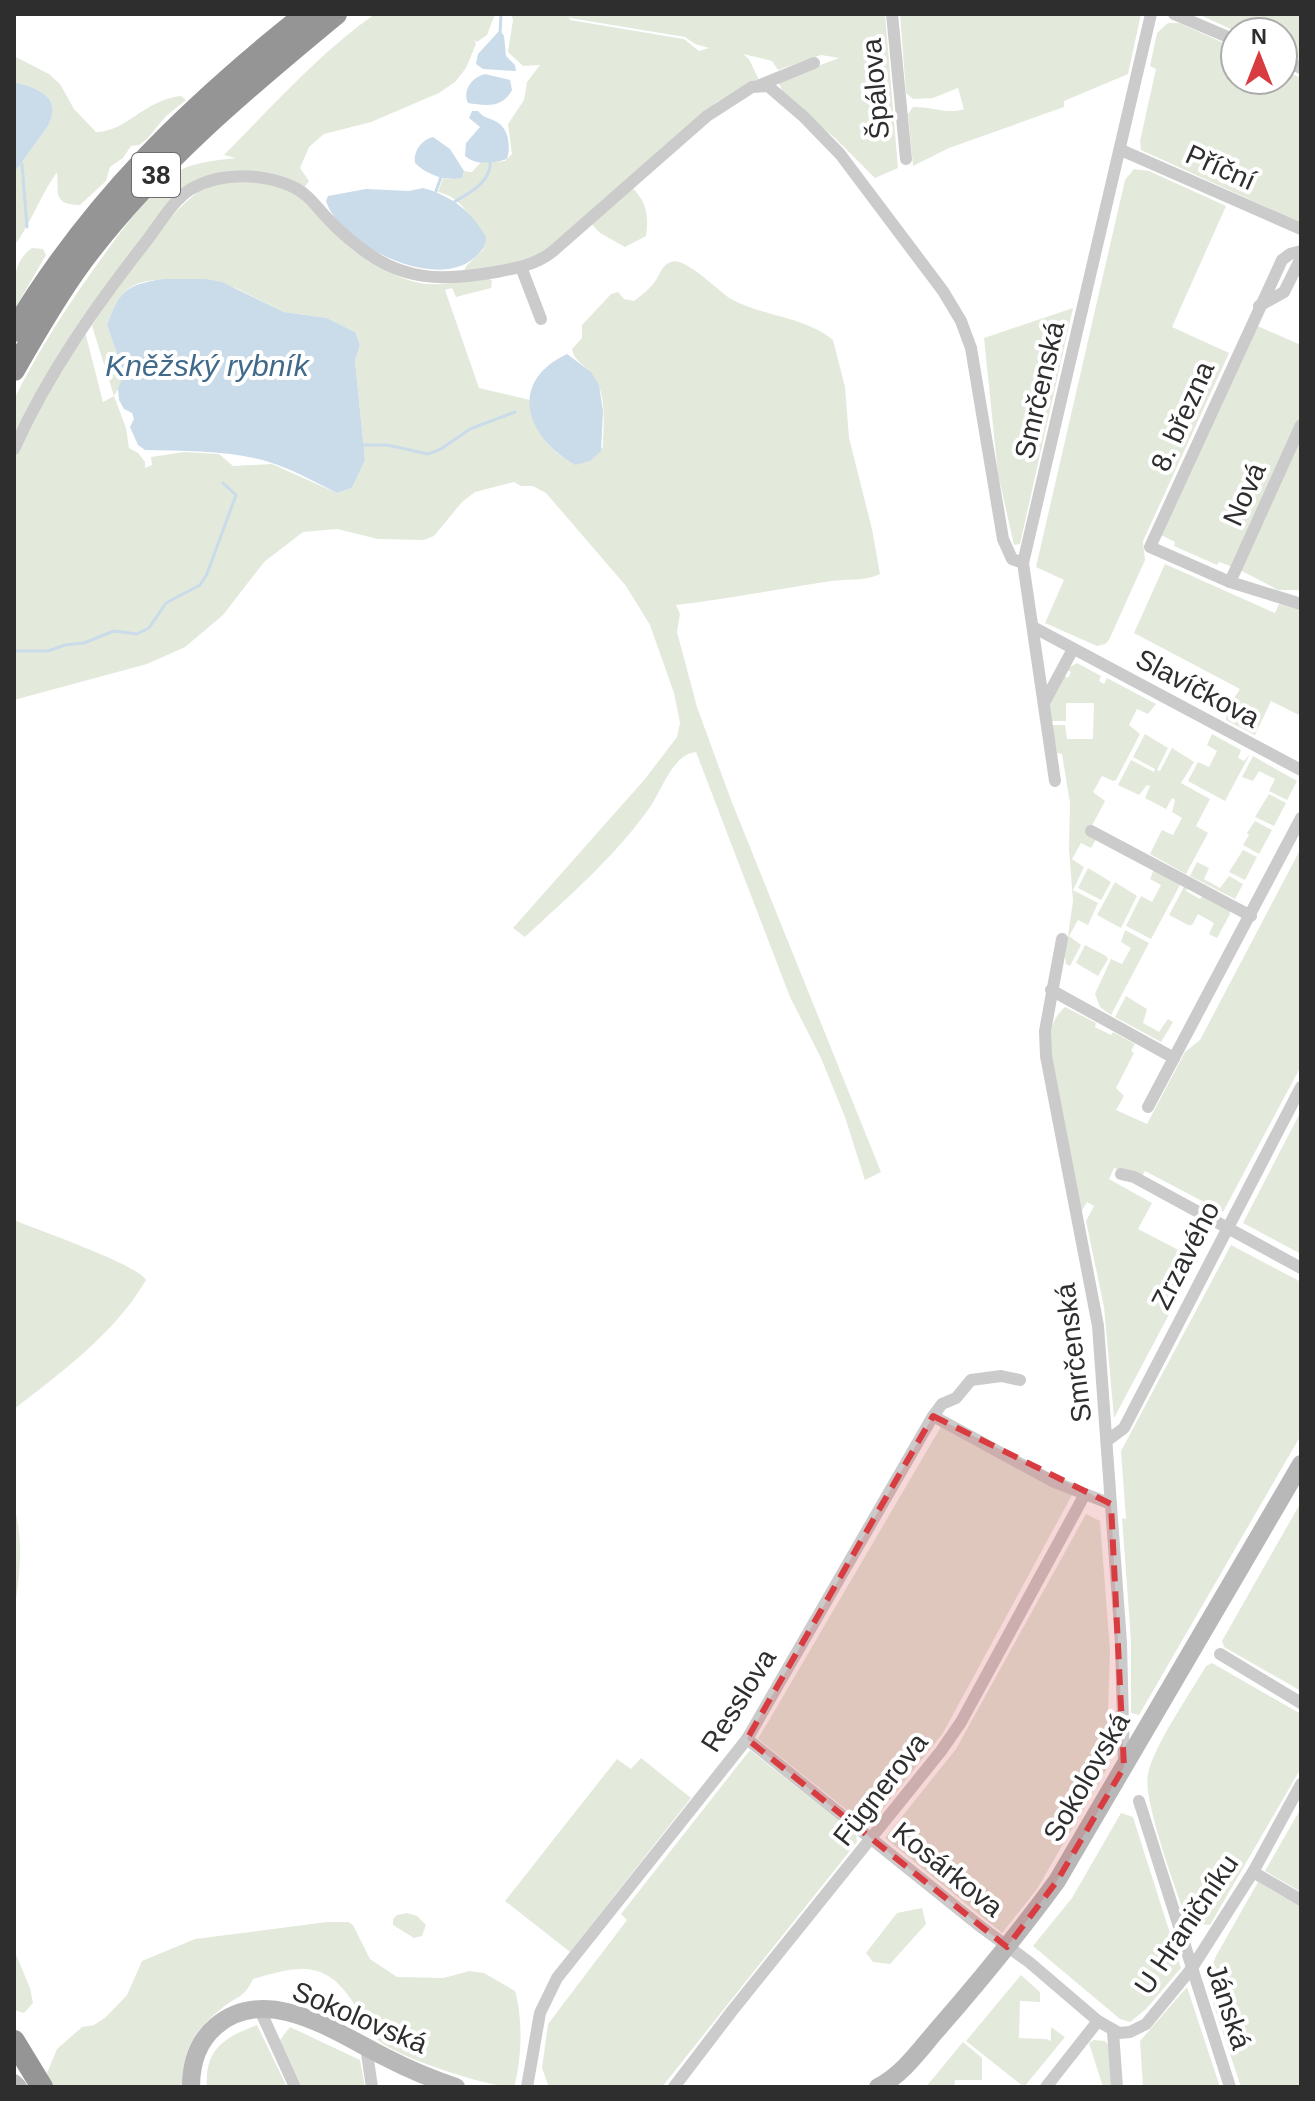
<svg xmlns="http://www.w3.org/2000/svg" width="1315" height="2101" font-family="Helvetica,sans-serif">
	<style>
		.green { fill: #e3eadc; fill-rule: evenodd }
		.water { fill: #cadbe9 }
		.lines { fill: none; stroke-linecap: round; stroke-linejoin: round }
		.stream { stroke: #cadbe9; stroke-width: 3 }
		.street { stroke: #cbcbcb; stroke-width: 12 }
		.secondary { stroke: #b8b8b8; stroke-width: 18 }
		.highway { stroke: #959595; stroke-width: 22 }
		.marked { fill: #d93c40; fill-opacity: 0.2; stroke: #d93c40; stroke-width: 6; stroke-dasharray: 16 10; stroke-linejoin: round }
		.labels { text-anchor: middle; stroke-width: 8; stroke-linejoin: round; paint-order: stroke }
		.shield { fill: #fff; stroke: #6d6d6d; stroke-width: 2 }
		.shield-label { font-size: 26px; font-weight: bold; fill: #2e2e2e }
		.street-label { font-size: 28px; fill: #2e2e2e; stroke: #fff }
		.water-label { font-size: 30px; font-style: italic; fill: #416a8a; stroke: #fff }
	</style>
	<rect width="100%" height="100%" fill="#fff"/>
	<g class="green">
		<path d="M375 14H495L487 35 477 42 474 39 476 44 466 68 455 82 439 93 371 122 324 134 309 147 300 168 309 181 304 188C224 153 197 170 145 235 123 262 102 290 82 320L103 402 114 396 92 326C113 292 174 200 209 186 234 177 276 181 299 194 306 198 312 205 318 210 346 235 377 273 415 282 438 288 464 280 488 278L492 281 491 288 456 297 452 288 445 290 479 388 530 400C538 433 545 448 575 465L603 447C603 423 608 393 591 373 584 364 574 361 572 349L582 338V325L611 294 618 292 624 299 634 301C642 295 651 288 656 280 661 272 662 265 671 262 685 256 719 292 731 299 764 317 804 316 833 340L845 387 849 438 872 529 880 574C867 581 846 579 831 581 779 589 728 599 676 605L680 614 677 632 697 707 731 800 881 1172 865 1180 845 1117 821 1058 790 997 696 752C673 754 662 790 650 807 616 856 568 897 525 937L513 928 645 779 677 737 680 723 674 693 650 625 626 586 546 493 533 486H521L514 482 475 492 462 502 434 536 424 540 378 539 337 529 303 532 264 562 223 615 185 647 147 664 14 700V399C46 336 87 276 130 220 142 206 156 186 171 175 191 162 213 161 236 158L224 155C271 108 320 52 375 14ZM182 279H206L236 288 284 312 327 318 355 332 360 345 355 361 365 460 352 488 337 493 272 464 233 466 219 454 184 452 151 457 152 465 145 468V462L138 453 129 448 126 428 114 396 122 383 124 374 107 325C124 280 136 280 182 279Z"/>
		<path d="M511 14H569L570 20 684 39 699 51 709 48 695 44 685 37 570 18V14H885L898 168 875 178 836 139 784 95 778 81 839 58 821 55 778 70 772 61 743 54 749 59 759 80 717 102 644 167 624 181C644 196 650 210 646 236L625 247 600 233 587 219 540 261 462 276 466 266 483 250C475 225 467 199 438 192L443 178 449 179 463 175 464 171 472 172 480 163 505 161 512 154 508 124 524 100 527 82 540 65 523 66 508 52 513 20Z"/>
		<path d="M900 14H1141L1128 74 1064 101V107L949 148 913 166 908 114 913 107C931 106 947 115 964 109L958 88 933 98 913 99 906 93Z"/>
		<path d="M1198 14H1301V61L1283 53V32H1237Z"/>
		<path d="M1168 23H1179L1235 48V80H1283V70L1301 78V223L1141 150 1140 141 1156 69 1150 66 1157 33Z"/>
		<path d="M14 56 49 74 60 84 74 109 96 132C126 132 144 100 181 96L186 100 166 116 147 139 139 145 131 146 123 158 110 167 106 181 80 205C52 204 59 193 57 172 42 193 32 220 17 242L14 243V173L48 126C63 97 38 88 14 82Z"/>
		<path d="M1134 169 1149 171 1226 206 1172 327 1229 353 1143 541 1145 560 1109 640 1105 644 1097 646 1045 623 1064 580 1036 567 1125 180Z"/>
		<path d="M32 248 43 249 46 255 14 310C14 286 11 263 32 248Z"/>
		<path d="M1073 308 1020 544 1014 545 998 474 984 338Z"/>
		<path d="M1255 325 1301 345V417L1233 567 1219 562 1217 565 1174 546 1175 542 1161 535Z"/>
		<path d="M1301 435V590H1278L1240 570Z"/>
		<path d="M1165 564 1275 613 1279 604 1301 609V716L1271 701 1255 735 1226 720 1227 709 1240 689 1134 633Z"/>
		<path d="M1077 663 1101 676 1099 681 1104 684 1107 678 1156 704 1148 714 1137 709 1129 725 1140 734 1116 780 1113 781 1102 776 1093 792 1105 801 1088 833 1097 838 1091 848 1081 843 1072 859 1084 867 1073 890 1098 903 1088 925 1078 920 1069 936 1081 945 1070 966 1066 964 1065 957 1073 901 1069 849 1070 803 1062 754 1057 753 1052 725H1065L1067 739H1093L1094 703H1066V721H1052L1049 702 1063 675 1068 678 1071 672 1066 669Z"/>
		<path d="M1145 734 1168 748 1157 770 1160 771 1172 748 1194 762 1181 783 1210 799 1196 826 1208 833 1186 874 1150 854 1162 830 1173 835 1182 818 1172 812 1175 800 1172 798 1166 809 1145 798 1150 786 1147 785 1139 795 1118 785 1131 760 1154 772 1155 769 1133 757Z"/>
		<path d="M1212 734 1241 750 1238 758 1244 761 1250 754 1225 801 1188 781 1198 762 1209 767 1217 751 1207 745Z"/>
		<path d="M1253 756 1297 781 1287 800 1269 791 1275 779 1259 771 1253 781 1242 777Z"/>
		<path d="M1269 794 1286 803 1274 826 1255 817Z"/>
		<path d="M1255 821 1272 830 1259 854 1243 845 1249 835 1247 833Z"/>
		<path d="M1301 848V1066L1223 1212 1145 1171 1141 1178 1114 1168 1109 1179 1152 1203 1138 1229 1198 1260 1114 1418 1104 1307 1086 1221 1094 1206 1087 1202 1081 1212 1051 1057C1049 1035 1049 1022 1065 1007L1096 1023 1095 1027 1111 1035 1113 1032 1135 1044 1131 1051 1134 1053 1116 1088 1124 1096 1116 1110 1147 1124 1185 1052 1200 1040Z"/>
		<path d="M1243 850 1257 857 1245 880 1229 872Z"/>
		<path d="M1197 862 1209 868 1204 879 1220 888 1229 876 1243 884 1235 899 1190 876Z"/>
		<path d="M1088 868 1111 882 1101 900 1078 888Z"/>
		<path d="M1154 869 1180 885 1151 939 1126 926 1141 896 1152 902 1161 885 1150 879Z"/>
		<path d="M1115 882 1137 896 1121 928 1097 915Z"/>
		<path d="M1185 885 1188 887 1186 891 1200 899 1203 895 1230 909V914L1217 938 1209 934 1214 923 1198 914 1192 925H1188L1169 915Z"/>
		<path d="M1125 930 1149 943 1111 1015 1100 1007 1095 994 1111 959 1122 964 1131 948 1121 942Z"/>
		<path d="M1085 945 1106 956 1108 959 1098 976 1076 963Z"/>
		<path d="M1126 996 1147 1009 1143 1023 1159 1032 1168 1019 1173 1022 1161 1042 1115 1017Z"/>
		<path d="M1301 1111V1254L1243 1223Z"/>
		<path d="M14 1220C37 1230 137 1264 146 1280 115 1333 62 1372 14 1409Z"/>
		<path d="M1231 1245 1301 1282V1435L1139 1715 1131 1713V1641L1122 1518 1126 1519 1121 1451Z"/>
		<path d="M942 1425 1072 1495 943 1733 868 1827 758 1739Z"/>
		<path d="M1301 1502V1691L1224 1647 1222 1641Z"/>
		<path d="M14 1506C24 1542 20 1575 14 1612Z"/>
		<path d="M1086 1514 1100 1521 1110 1650 1106 1770 1037 1889 1002 1933 885 1838 956 1749Z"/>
		<path d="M1212 1663 1301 1714V1768L1210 1925 1199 1924 1189 1927C1179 1897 1142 1800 1148 1774 1154 1745 1190 1694 1206 1666Z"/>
		<path d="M750 1750 856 1834 857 1842 662 2087H549L542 2068 548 2024 627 1920 621 1914Z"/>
		<path d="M641 1758 691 1798 570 1952 505 1901 617 1759 631 1769Z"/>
		<path d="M1301 1808V1892L1265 1871Z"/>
		<path d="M1121 1813 1133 1817 1181 1968 1146 2009 1130 2022 1120 2019 1033 1946 1072 1898Z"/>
		<path d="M1258 1882 1301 1907V2087H1241L1214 2006 1209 1974 1216 1956Z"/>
		<path d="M922 1908 926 1924 890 1964 873 1962 866 1953 897 1913Z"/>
		<path d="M407 1913 417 1916 426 1925 422 1936 414 1938 393 1925V1919L397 1915Z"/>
		<path d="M327 1922H348L353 1925 370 1959 397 1977 444 1978 469 1971 484 1973 515 1991C523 2018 522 2060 514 2087 487 2087 400 2058 379 2041 370 2035 364 2020 358 2010 328 1960 304 1964 253 1979 244 1999 236 1996 221 2009 193 2031 182 2051 183 2087H50L47 2073 57 2049 82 2027 94 2025 106 2017 127 1995 142 1961 195 1939Z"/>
		<path d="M14 1950 30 1988 33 2003 24 2013 14 2010Z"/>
		<path d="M1021 1975 1040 1992V2002L1020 2001 1019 2038 1046 2039 1051 2041V2027L1065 2037 1024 2087 966 2041Z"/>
		<path d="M1187 1987 1220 2087H1143L1140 2041Z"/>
		<path d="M257 2025 287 2087H207C204 2049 225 2037 257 2025Z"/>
		<path d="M290 2027 360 2060 365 2087H302L280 2040Z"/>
		<path d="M1094 2040 1105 2041 1109 2046 1113 2087H1103L1089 2043Z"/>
		<path d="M963 2042 982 2058V2080H955L954 2087H926Z"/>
	</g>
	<g class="water">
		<path d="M500 30 504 36 506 56 515 65 516 71 483 69 476 64 478 54Z"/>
		<path d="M485 74 510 80 512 90C503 108 486 106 468 103 462 90 472 77 485 74Z"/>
		<path d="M14 82C38 88 63 97 48 126L14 173Z"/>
		<path d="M472 111H478C484 118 487 117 495 121 509 127 511 147 507 159 494 163 476 166 465 156L466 143 480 127 469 118Z"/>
		<path d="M433 137 450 149 464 171 462 178C445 181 427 175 415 163 413 152 421 140 433 137Z"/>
		<path d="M423 188C452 196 471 211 486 237 485 248 482 251 474 258 436 292 340 245 326 201L328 196 366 189 409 191Z"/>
		<path d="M163 279H206L222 282 284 312 327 318 355 332 360 345 355 361 365 460 352 488 337 493C315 482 292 469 269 462 229 450 186 451 145 450L138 445 130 427 134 419 132 413 124 409 119 400 118 389 124 374 107 325C120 290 126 285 163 279Z"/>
		<path d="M567 354 591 372 599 385 603 411 601 451 590 461 575 465C527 438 506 383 567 354Z"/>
	</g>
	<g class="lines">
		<g class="stream">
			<path d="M500 34 501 14"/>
			<path d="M22 164 27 227"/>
			<path d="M436 191 441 177"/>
			<path d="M454 202C471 192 493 181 490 159"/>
			<path d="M362 445H387L428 454 441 449 470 429 515 412"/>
			<path d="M14 651H48L65 645 84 643 114 631 137 634 149 628 166 603 200 585 207 574 236 495 223 483"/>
		</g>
		<g class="street">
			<path d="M892 14 906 159"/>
			<path d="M1174 14 1235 40"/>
			<path d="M1283 60 1301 68"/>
			<path d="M760 85 814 63"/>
			<path d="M1121 150 1301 229"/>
			<path d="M1301 251 1290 254 1282 260 1150 547 1230 582 1301 604"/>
			<path d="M521 267 541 319"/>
			<path d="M1259 306 1284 292 1301 258"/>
			<path d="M14 449C48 373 97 304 148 239 160 223 174 199 191 189 220 172 261 173 291 186 310 194 317 209 331 222 339 231 349 239 358 246 402 282 443 281 496 272 517 268 535 265 552 252L707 116 752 87 768 86 804 117 840 154 943 291 961 321 971 348 1003 539 1012 559 1023 563"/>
			<path d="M1230 582 1301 425"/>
			<path d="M1033 627 1301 770"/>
			<path d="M1044 703 1073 649"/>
			<path d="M1055 781 1023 563 1151 14"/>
			<path d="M1091 831 1251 916"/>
			<path d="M1062 939 1045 1031 1046 1056 1098 1326 1121 1643 1124 1764"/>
			<path d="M1051 990 1174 1058"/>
			<path d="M1148 1107 1301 818"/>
			<path d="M1121 1174 1134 1177 1301 1268"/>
			<path d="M933 1416 1054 1482 1111 1504"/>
			<path d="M1108 1440 1124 1428 1301 1087"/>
			<path d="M1220 1654 1301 1703"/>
			<path d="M747 1739 981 1927 1029 1962 1098 2021 1119 2033 1130 2032 1146 2024 1192 1968 1253 1872 1301 1784"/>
			<path d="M1139 1801 1230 2087"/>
			<path d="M1253 1872 1301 1900"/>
			<path d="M259 2008 295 2087"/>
			<path d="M1113 2032 1117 2087"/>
			<path d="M366 2047 372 2087"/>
			<path d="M527 2087 540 2013 557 1978 747 1739 933 1416 942 1404 956 1398 971 1380 1001 1376 1020 1380"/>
			<path d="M674 2087 732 2011 941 1751 961 1722 1085 1494"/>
			<path d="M1046 2087 1098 2021"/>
		</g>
		<g class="secondary">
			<path d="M14 2083 18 2087"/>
			<path d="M191 2087C191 2063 197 2042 216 2026 268 1982 338 2034 387 2058 410 2070 432 2079 456 2087"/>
			<path d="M878 2087C902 2075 919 2051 936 2031 978 1983 1019 1933 1057 1881L1301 1464"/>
		</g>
		<g class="highway">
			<path d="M14 331C92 201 188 108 306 14"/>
			<path d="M14 370C35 333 57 295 82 261 153 166 245 89 336 14"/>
			<path d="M14 2041 42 2087"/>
		</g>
	</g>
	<path class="marked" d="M933 1416 1111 1504 1124 1767 1057 1881 1007 1947 747 1739Z"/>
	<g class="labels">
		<rect class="shield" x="132" y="153" width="48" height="44" rx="6"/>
		<g class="shield-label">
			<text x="156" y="184">38</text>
		</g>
		<g class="street-label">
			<text transform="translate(875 89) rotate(-95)" y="10">Špálova</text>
			<text transform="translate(1221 167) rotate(24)" y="10">Příční</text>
			<text transform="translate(1039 390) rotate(-77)" y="10">Smrčenská</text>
			<text transform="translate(1182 416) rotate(-66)" y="10">8. března</text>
			<text transform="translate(1244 494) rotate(-66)" y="10">Nová</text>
			<text transform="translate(1198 688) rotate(28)" y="10">Slavíčkova</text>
			<text transform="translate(1185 1255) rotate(-63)" y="10">Zrzavého</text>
			<text transform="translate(1073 1353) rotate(-97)" y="10">Smrčenská</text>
			<text transform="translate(738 1700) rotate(-58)" y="10">Resslova</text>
			<text transform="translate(1086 1777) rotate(-60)" y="10">Sokolovská</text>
			<text transform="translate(880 1789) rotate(-52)" y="10">Fügnerova</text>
			<text transform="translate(948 1869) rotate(39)" y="10">Kosárkova</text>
			<text transform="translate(1186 1924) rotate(-56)" y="10">U Hraničníku</text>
			<text transform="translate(1229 2006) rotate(72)" y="10">Jánská</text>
			<text transform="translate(360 2017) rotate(23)" y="10">Sokolovská</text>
		</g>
		<g class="water-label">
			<text x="207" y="376">Kněžský rybník</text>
		</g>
	</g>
	<rect width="1315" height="2101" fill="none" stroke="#2e2e2e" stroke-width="32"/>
	<g transform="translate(1259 56)"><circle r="38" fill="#ffffff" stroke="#ababab" stroke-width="2"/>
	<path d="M0-6L14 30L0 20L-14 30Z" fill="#d93c40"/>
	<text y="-12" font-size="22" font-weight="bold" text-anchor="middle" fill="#2e2e2e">N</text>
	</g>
</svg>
